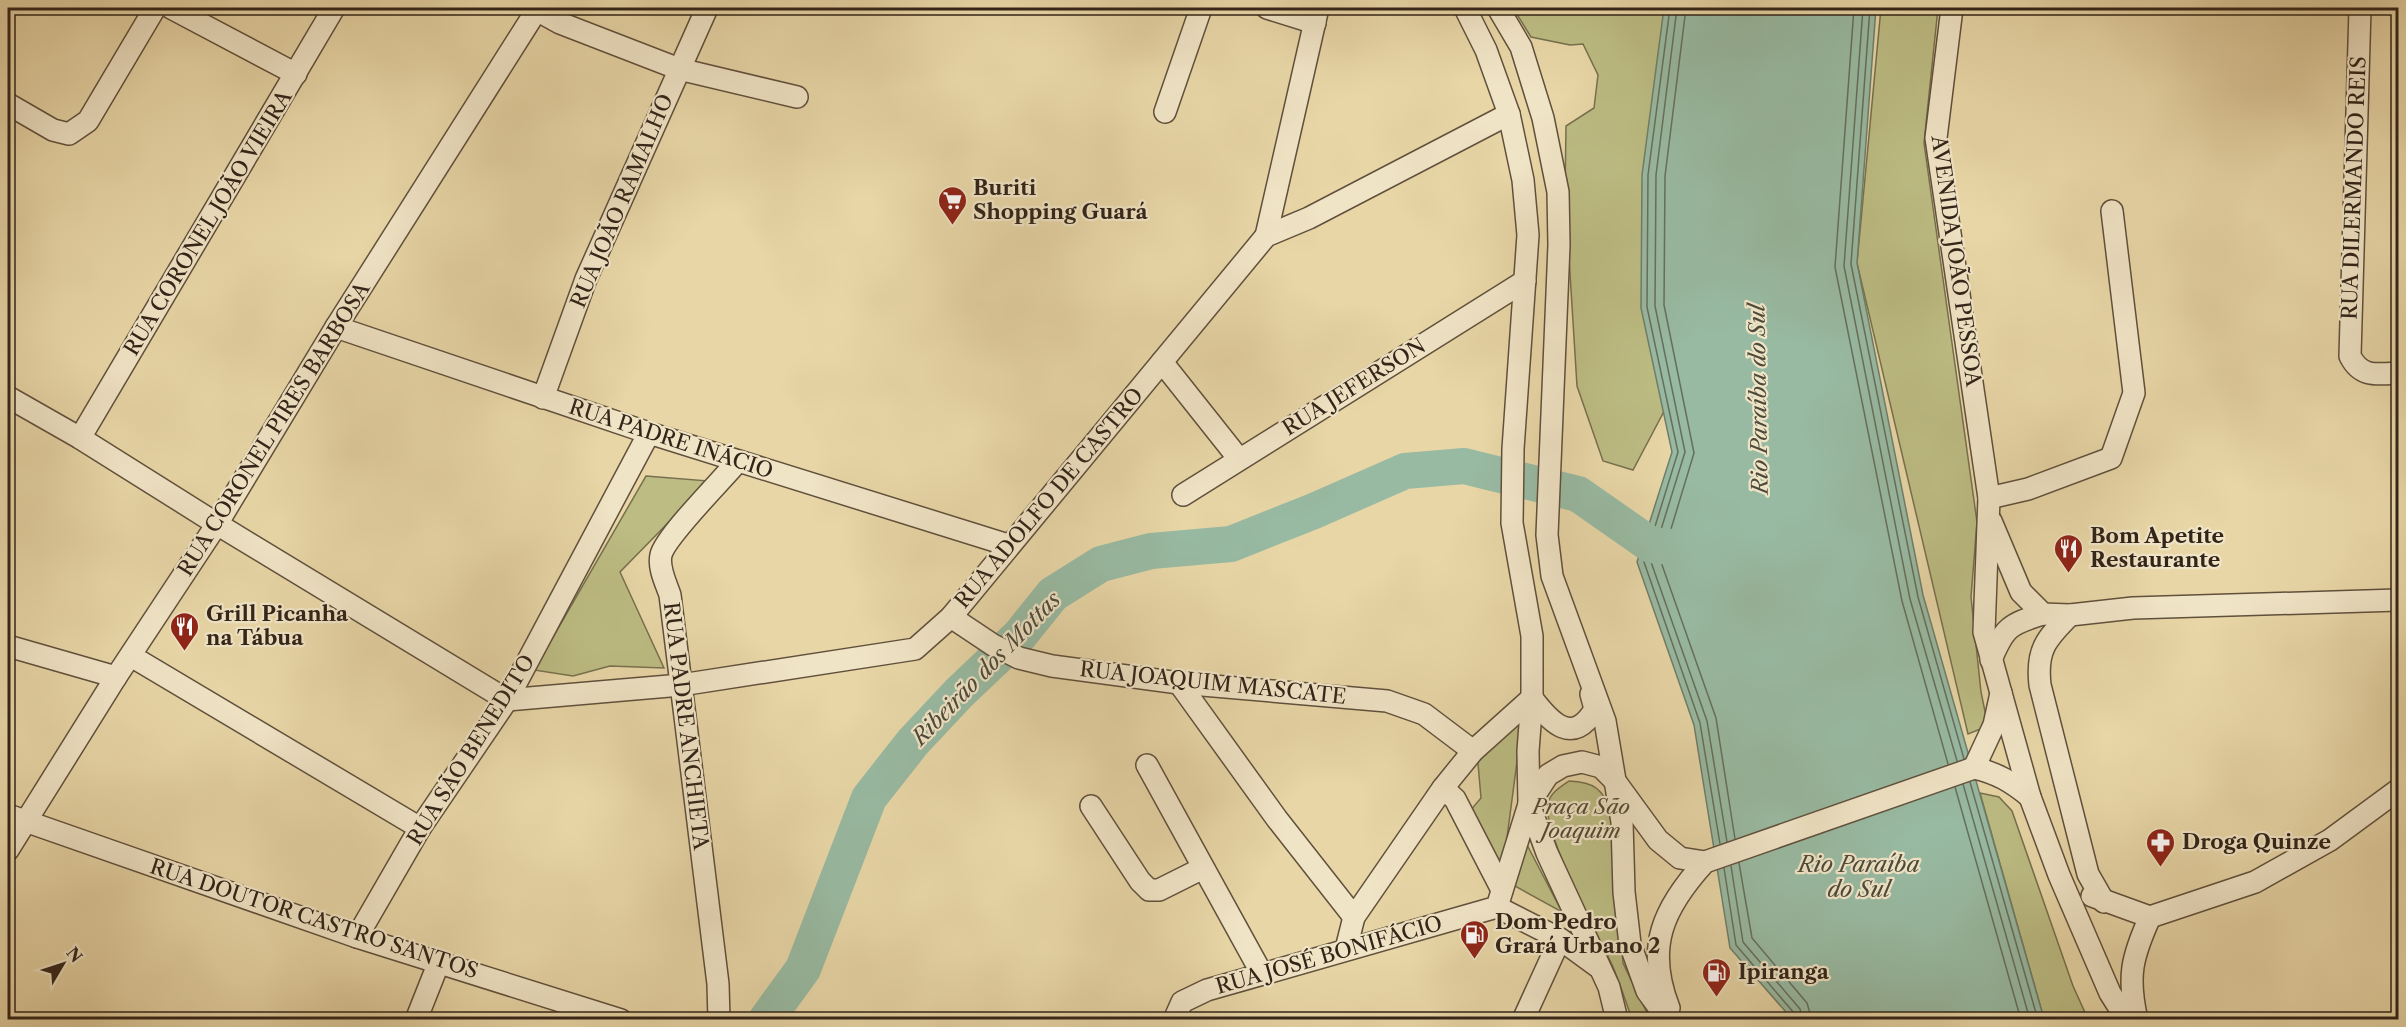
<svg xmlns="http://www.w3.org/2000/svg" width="2406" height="1027" font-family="'Libre Caslon Text',serif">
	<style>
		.green { fill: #bcbc83; stroke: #77704e; stroke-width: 1.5 }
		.water { fill: #98baa2; stroke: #6f7e6b; stroke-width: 1.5 }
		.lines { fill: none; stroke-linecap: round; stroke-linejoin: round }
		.shore { stroke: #656f5e; stroke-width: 1.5 }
		.river { stroke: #98baa2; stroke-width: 36 }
		.minor-casing { stroke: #60503c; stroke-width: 24 }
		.minor { stroke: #f0e4c6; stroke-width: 21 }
		.labels { text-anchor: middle; stroke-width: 4.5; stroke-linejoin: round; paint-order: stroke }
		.poi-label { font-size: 21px; font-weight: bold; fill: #322419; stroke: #f0e4c6; text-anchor: start }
		.street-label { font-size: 21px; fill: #322419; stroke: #f0e4c6 }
		.park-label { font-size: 21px; font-style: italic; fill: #544a34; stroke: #f0e4c6 }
		.water-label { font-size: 22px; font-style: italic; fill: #4c4a3b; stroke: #f0e4c6 }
	</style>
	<rect width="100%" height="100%" fill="#e8d6a7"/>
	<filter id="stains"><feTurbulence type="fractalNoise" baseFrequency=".00333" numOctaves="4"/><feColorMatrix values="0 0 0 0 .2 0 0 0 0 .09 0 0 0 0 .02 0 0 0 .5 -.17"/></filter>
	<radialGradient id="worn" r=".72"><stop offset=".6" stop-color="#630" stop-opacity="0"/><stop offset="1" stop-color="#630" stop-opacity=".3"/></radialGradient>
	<g class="green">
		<path d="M1513 8H1683L1671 398 1633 470 1603 461 1577 386 1565 193 1566 126 1594 108 1598 75 1583 44 1570 45 1531 37Z"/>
		<path d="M1881 8H1938L1924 143 1977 522 1971 597 1981 692 1988 726 1968 734 1857 263Z"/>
		<path d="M646 476 709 481 620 572 664 668 610 666 573 676 534 670Z"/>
		<path d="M1523 716 1503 868 1469 812 1481 798 1477 752Z"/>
		<path d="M1569 781C1597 782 1601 790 1614 813L1623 963 1650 1019H1632C1626 1002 1620 984 1613 967 1599 936 1542 833 1548 804 1550 793 1560 787 1569 781Z"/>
		<path d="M1980 793 1999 797 2012 811 2073 986 2088 1019H2044Z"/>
		<path d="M1525 841 1562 912 1513 885Z"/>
	</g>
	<path class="water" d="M1664 8H1876L1857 263 1923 595 2044 1019H1792L1730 948 1694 725 1637 562 1672 452 1641 308 1642 175Z"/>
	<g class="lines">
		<g class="shore">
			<path d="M1670 8 1648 175 1647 307 1678 452 1644 562 1700 723 1720 844"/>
			<path d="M1677 8 1656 175 1655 306 1685 452 1651 562 1707 721 1727 842"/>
			<path d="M1686 8 1665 176 1664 305 1694 453 1661 562 1716 718 1735 839"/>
			<path d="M1854 8 1835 267 1902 601 1948 764"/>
			<path d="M1863 8 1844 266 1910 599 1957 761"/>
			<path d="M1870 8 1851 264 1918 597 1964 759"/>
			<path d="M1970 782 2038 1020"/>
			<path d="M1963 784 2030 1020"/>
			<path d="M1955 787 2021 1020"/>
			<path d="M1739 863 1752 938 1807 1003 1812 1020"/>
			<path d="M1731 866 1743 942 1800 1009 1803 1020"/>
			<path d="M1724 868 1736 945 1794 1013 1796 1020"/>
		</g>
		<path class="river" d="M766 1020 803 969 869 798 913 742 959 693 1020 635 1053 594 1101 564 1151 551 1231 544 1314 511 1405 471 1464 466 1578 494 1651 545 1692 549"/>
		<defs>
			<g id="minor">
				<path d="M171 8 296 74"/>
				<path d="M533 8 560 23 679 69 797 97"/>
				<path d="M1267 8 1315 23"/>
				<path d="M1465 8 1486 50 1509 114 1523 180 1528 235 1513 449 1512 523 1532 636V698L1528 751 1529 804 1547 853 1609 987 1617 1020"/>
				<path d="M1498 8 1521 47 1543 118 1558 192 1559 245 1547 535 1552 576 1605 721 1622 822 1624 892 1630 944 1647 991 1668 1020"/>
				<path d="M1952 8 1936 138 1989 498 1984 632 2030 797 2059 875 2110 993 2127 1020"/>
				<path d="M2360 8 2350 356C2361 378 2377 374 2398 373"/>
				<path d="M8 104 53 130 69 134 88 121 155 8"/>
				<path d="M1165 112 1201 8"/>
				<path d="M1266 236 1318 8"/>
				<path d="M336 327 649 433 1008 545"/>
				<path d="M1162 362 1239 459"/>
				<path d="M8 397 80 438 217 524 507 700 681 685 915 649 951 617 1266 236 1309 218 1509 114"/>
				<path d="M543 398 586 279 707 8"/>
				<path d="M80 438 334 8"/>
				<path d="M1183 495 1525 281"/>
				<path d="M1989 498 2028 489 2111 458 2134 393 2112 211"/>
				<path d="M1991 521 2021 592 2043 614 2070 615 2133 608 2398 600"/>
				<path d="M2070 615C2046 639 2036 650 2040 685L2088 874 2104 902"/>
				<path d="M951 617 993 645 1019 658 1052 666 1179 683 1387 701 1424 714 1473 751"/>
				<path d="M8 646 116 677"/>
				<path d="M131 656 420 828"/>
				<path d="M1991 660C2004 628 2009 624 2043 614"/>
				<path d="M1179 683 1277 819 1354 917"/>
				<path d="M1147 765 1262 974"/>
				<path d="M1974 768 1994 725 2001 693"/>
				<path d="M1974 768C1997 773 2012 782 2030 797"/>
				<path d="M1443 788 1455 799 1502 890"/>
				<path d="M1091 806 1140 881 1149 890H1159L1203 868"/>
				<path d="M8 815 357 937 621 1020"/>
				<path d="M8 850 116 677 217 524 336 327 538 8"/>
				<path d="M2092 896 2150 917"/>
				<path d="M1497 907 1560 939 1597 966"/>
				<path d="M2150 917 2255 882 2330 840 2398 790"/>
				<path d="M357 937 420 828 507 700 649 433"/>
				<path d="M1346 949 1354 917 1443 788 1473 751 1532 698C1550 722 1573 747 1595 709L1591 694"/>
				<path d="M1669 1008C1645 947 1663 908 1705 862L1974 768"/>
				<path d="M416 1020 439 962"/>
				<path d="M719 1020 718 984 670 595C666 583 658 568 661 555 665 537 723 479 738 461"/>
				<path d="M1174 1020 1182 1002 1207 990 1497 907 1529 804 1548 775 1563 766 1582 762 1601 767 1615 781 1658 840 1680 858 1705 862"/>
				<path d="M1523 1020 1560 939"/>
				<path d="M2137 1020C2127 976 2132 957 2150 917"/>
			</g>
		</defs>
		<use href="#minor" class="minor-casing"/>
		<use href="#minor" class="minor"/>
	</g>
	<defs>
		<symbol id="supermarket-pin" viewBox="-11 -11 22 30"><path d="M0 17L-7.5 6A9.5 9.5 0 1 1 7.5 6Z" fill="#8f2418" stroke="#f0e4c6"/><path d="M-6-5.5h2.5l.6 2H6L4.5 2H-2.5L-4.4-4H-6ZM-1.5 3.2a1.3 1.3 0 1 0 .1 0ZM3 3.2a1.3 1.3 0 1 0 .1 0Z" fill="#fff"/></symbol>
		<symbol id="restaurant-pin" viewBox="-11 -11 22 30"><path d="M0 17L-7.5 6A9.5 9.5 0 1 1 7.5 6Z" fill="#8f2418" stroke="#f0e4c6"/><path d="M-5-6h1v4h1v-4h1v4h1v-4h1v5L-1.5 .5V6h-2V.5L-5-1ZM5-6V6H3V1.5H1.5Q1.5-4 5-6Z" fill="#fff"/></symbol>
		<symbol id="pharmacy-pin" viewBox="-11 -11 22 30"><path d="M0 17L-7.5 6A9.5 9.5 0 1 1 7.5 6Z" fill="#8f2418" stroke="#f0e4c6"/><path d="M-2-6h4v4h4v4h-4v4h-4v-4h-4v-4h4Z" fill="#fff"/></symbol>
		<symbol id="fuel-pin" viewBox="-11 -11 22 30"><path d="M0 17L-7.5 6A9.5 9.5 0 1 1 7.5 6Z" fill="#8f2418" stroke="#f0e4c6"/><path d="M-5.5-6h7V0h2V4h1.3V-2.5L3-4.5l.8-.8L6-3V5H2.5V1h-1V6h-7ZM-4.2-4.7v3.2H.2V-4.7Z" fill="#fff"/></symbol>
	</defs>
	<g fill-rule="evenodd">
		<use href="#supermarket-pin" x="936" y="184" width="33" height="45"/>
		<use href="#restaurant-pin" x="2052" y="532" width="33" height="45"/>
		<use href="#restaurant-pin" x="168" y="610" width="33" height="45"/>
		<use href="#pharmacy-pin" x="2144" y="826" width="33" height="45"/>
		<use href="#fuel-pin" x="1458" y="918" width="33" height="45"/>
		<use href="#fuel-pin" x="1700" y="956" width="33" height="45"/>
	</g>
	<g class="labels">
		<g class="poi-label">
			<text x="973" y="195">Buriti<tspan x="973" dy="24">Shopping Guará</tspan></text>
			<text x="2090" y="543">Bom Apetite<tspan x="2090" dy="24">Restaurante</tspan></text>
			<text x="206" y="621">Grill Picanha<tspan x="206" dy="24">na Tábua</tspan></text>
			<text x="2182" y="849">Droga Quinze</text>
			<text x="1495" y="929">Dom Pedro<tspan x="1495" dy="24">Grará Urbano 2</tspan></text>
			<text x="1738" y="979">Ipiranga</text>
		</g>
		<g class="street-label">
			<text transform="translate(2354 188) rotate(-88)" y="7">RUA DILERMANDO REIS</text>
			<text transform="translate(622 201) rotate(-67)" y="7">RUA JOÃO RAMALHO</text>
			<text transform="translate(208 223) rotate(-59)" y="7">RUA CORONEL JOÃO VIEIRA</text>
			<text transform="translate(1956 261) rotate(82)" y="7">AVENIDA JOÃO PESSOA</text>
			<text transform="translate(1354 387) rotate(-32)" y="7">RUA JEFERSON</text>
			<text transform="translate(274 429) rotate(-58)" y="7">RUA CORONEL PIRES BARBOSA</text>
			<text transform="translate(671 439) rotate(18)" y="7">RUA PADRE INÁCIO</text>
			<text transform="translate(1049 498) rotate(-50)" y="7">RUA ADOLFO DE CASTRO</text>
			<text transform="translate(1213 683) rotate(6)" y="7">RUA JOAQUIM MASCATE</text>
			<text transform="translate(686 726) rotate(83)" y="7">RUA PADRE ANCHIETA</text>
			<text transform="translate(471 750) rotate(-58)" y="7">RUA SÃO BENEDITO</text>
			<text transform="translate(314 919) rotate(18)" y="7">RUA DOUTOR CASTRO SANTOS</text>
			<text transform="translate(1329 955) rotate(-16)" y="7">RUA JOSÉ BONIFÁCIO</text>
		</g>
		<g class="park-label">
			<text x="1581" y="814">Praça São<tspan x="1581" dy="24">Joaquim</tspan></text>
		</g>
		<g class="water-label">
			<text transform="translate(1758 399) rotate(-91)" y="8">Rio Paraíba do Sul</text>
			<text transform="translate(986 668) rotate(-46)" y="8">Ribeirão dos Mottas</text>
			<text x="1859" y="872">Rio Paraíba<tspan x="1859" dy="25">do Sul</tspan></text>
		</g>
	</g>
	<rect width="2406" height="1027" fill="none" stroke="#e8d6a7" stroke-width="30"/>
	<rect x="9" y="9" width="2388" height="1009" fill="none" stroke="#322419" stroke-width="3"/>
	<rect x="15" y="15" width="2376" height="997" fill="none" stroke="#322419" stroke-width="1.5"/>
	<g transform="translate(63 964) rotate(51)" stroke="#f0e4c6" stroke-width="4.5" paint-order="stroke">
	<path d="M0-4.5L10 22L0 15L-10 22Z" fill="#322419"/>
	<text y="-9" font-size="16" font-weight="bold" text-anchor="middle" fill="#322419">N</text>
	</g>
	<rect width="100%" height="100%" filter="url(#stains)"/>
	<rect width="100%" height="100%" fill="url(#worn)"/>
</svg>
